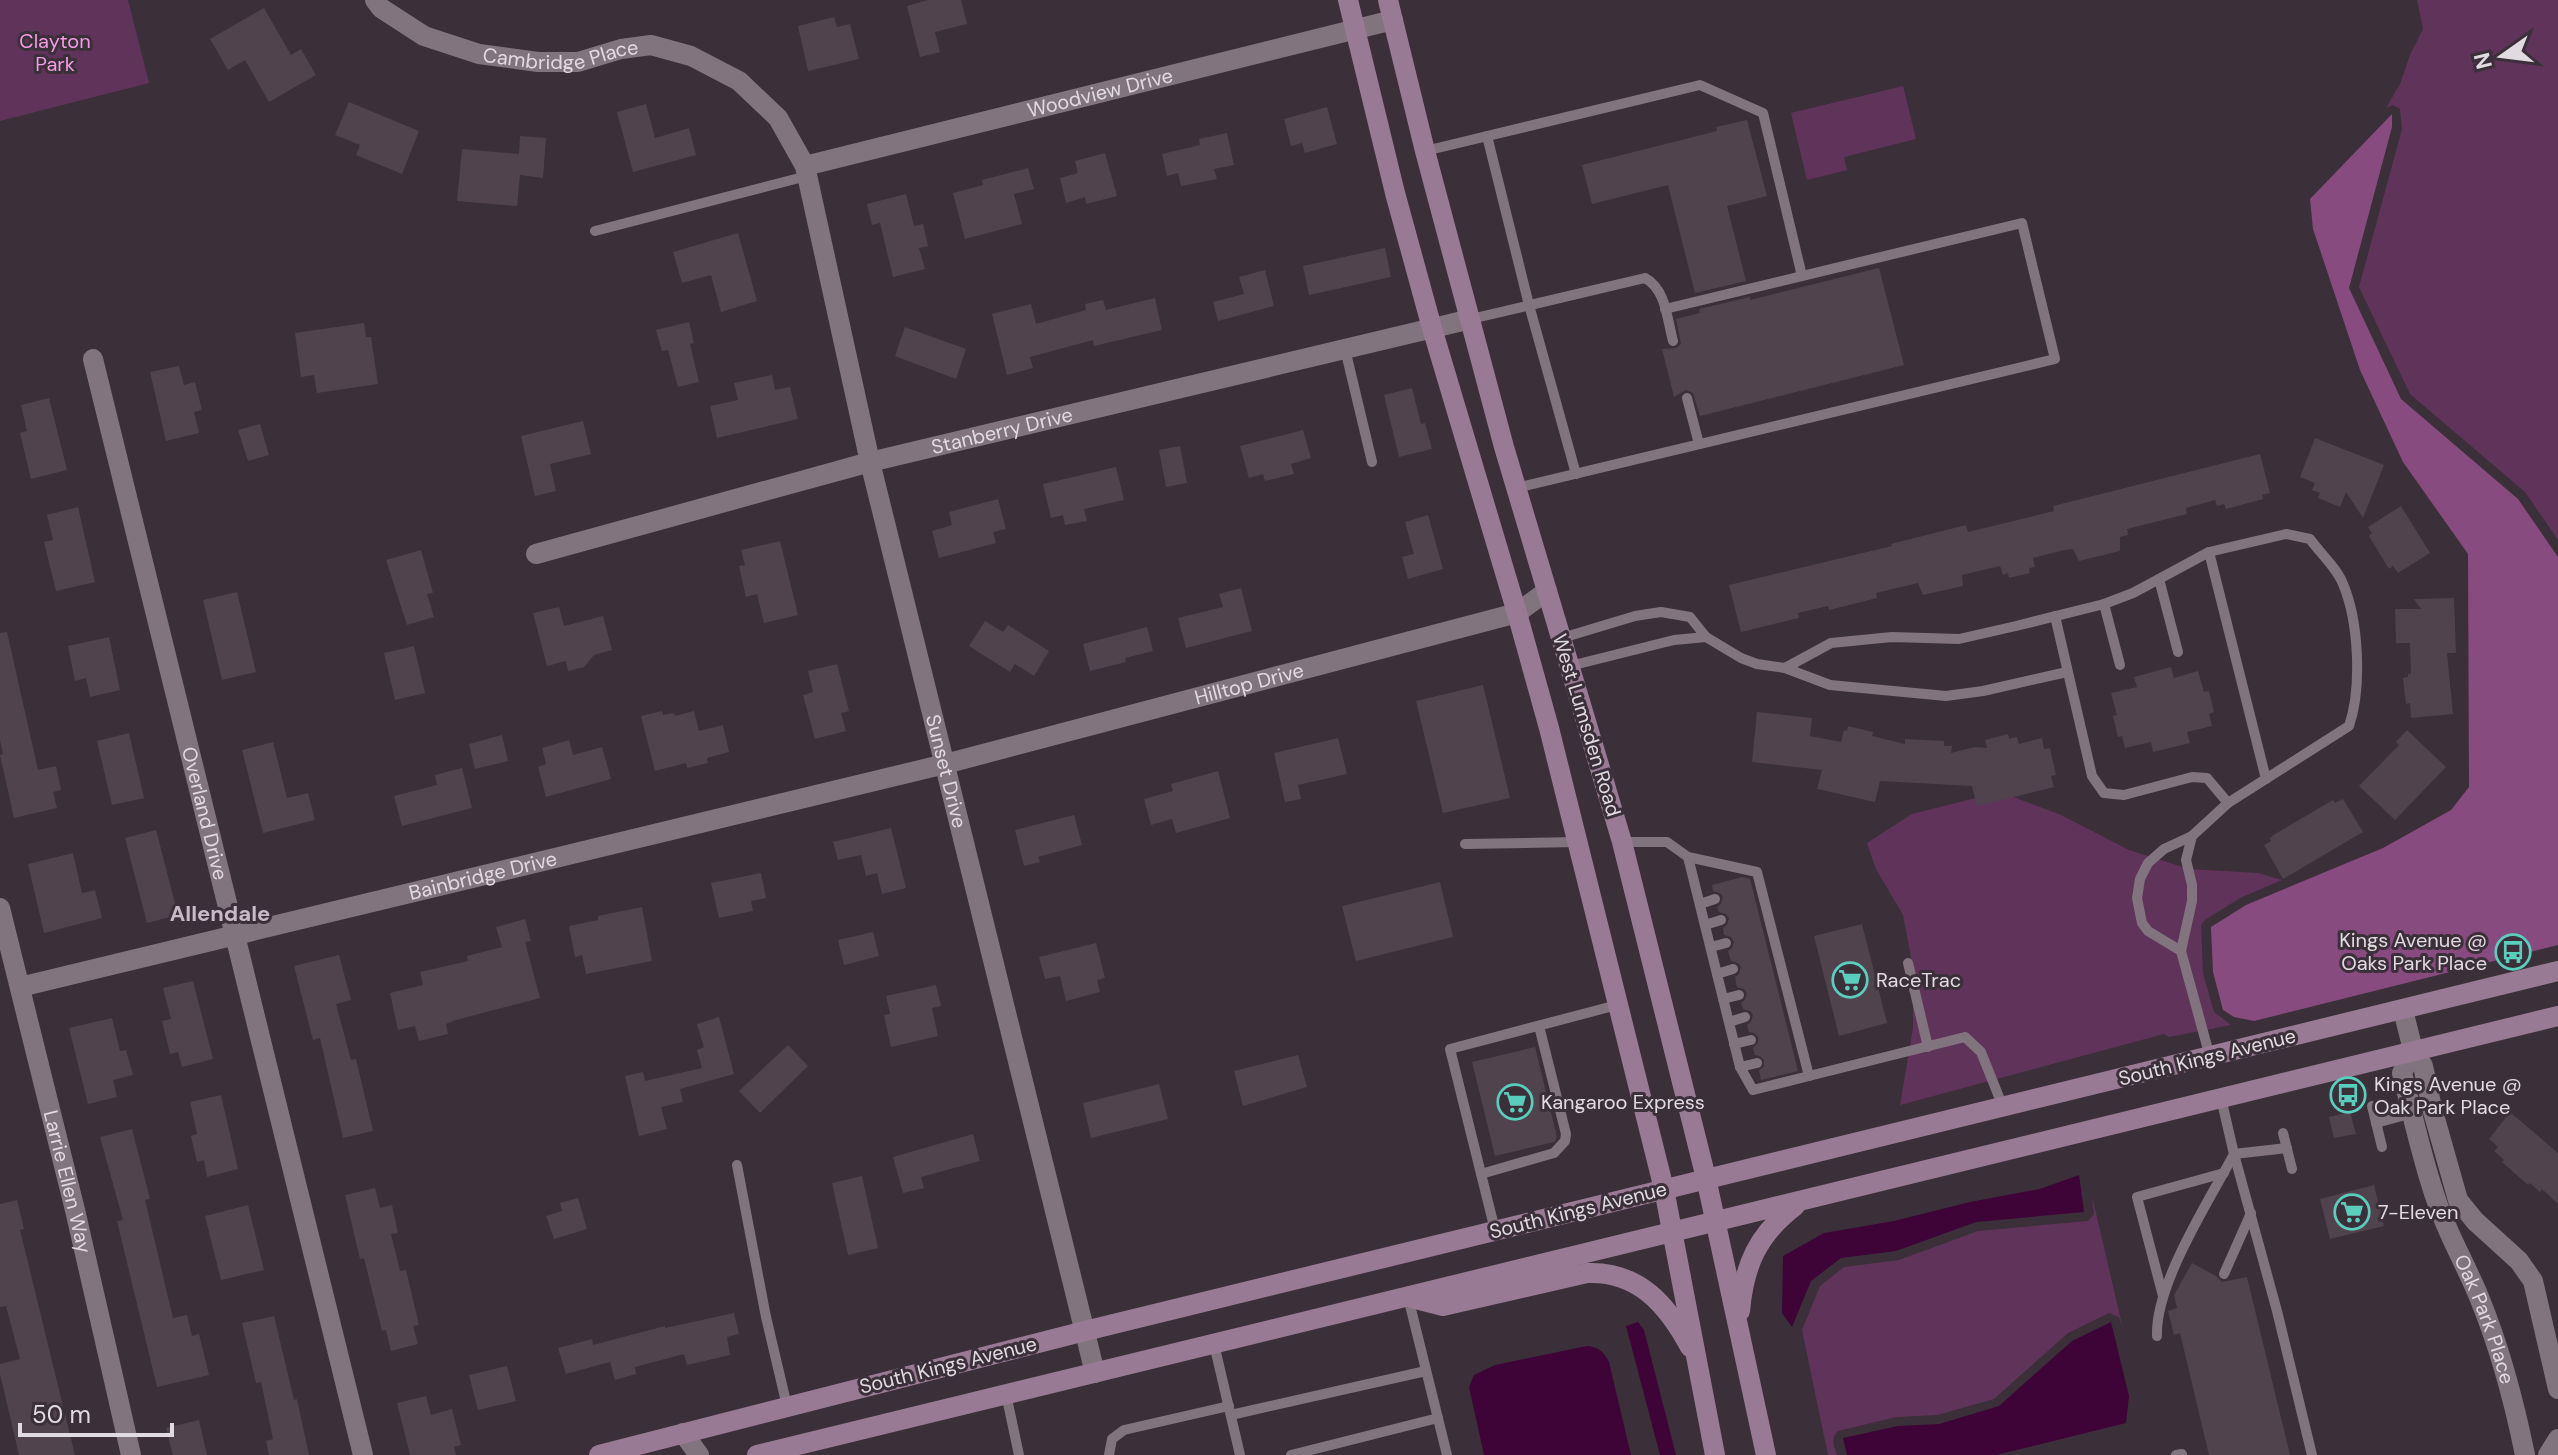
<svg xmlns="http://www.w3.org/2000/svg" width="2558" height="1455" font-family="'DM Sans',sans-serif">
	<style>
		.green { fill: #60345a }
		.forest { fill: #884b7f }
		.water { fill: #3e0438 }
		.building { fill: #50434e }
		.lines { fill: none; stroke-linecap: round; stroke-linejoin: round }
		.service { stroke: #82747f; stroke-width: 10 }
		.minor { stroke: #82747f; stroke-width: 20 }
		.secondary { stroke: #997a94; stroke-width: 20 }
		.labels { text-anchor: middle; stroke-width: 6; stroke-linejoin: round; paint-order: stroke }
		.park-label { font-size: 20px; fill: #f39ce5; stroke: #3b2f39 }
		.street-label { font-size: 20px; fill: #e2dae1; stroke: #3b2f39 }
		.poi-label { font-size: 20px; fill: #e2dae1; stroke: #3b2f39; text-anchor: start }
		.neighbourhood-label { font-size: 22px; font-weight: bold; fill: #cabac7; stroke: #3b2f39 }
	</style>
	<rect width="100%" height="100%" fill="#3b2f39"/>
	<g class="green">
		<path d="M0 0H128L149 83 0 121Z"/>
		<path d="M2417 0H2558V540L2525 492 2410 394 2359 287 2402 129 2400 109 2393 105 2386 108 2400 84 2410 55 2423 29Z"/>
		<path d="M1903 86 1916 139 1844 157 1847 170 1807 180 1791 113Z"/>
		<path d="M2000 792 2061 815 2129 850 2189 869 2258 873 2282 880 2240 898 2205 920 2201 925 2203 973 2214 1012 2231 1025 2169 1037 2164 1034 1900 1105 1913 1028V967L1903 915 1876 869 1867 843 1912 814Z"/>
		<path d="M2092 1196 2123 1329 2119 1317 2109 1313 2068 1333 1994 1399 1937 1415 1896 1417 1838 1431C1830 1438 1834 1446 1837 1455H1828L1802 1330 1820 1286 1844 1267 1899 1260 1978 1231 2088 1221 2094 1214Z"/>
	</g>
	<path class="forest" d="M2392 114V127L2349 288 2401 399 2518 499 2558 557V945L2254 1021 2234 1017 2223 1010 2213 972 2211 927 2246 905 2383 848 2451 810 2469 787 2468 554 2403 462 2360 370 2313 229 2310 199Z"/>
	<g class="water">
		<path d="M2079 1175 2084 1212 1976 1222 1896 1251 1841 1258 1811 1281 1792 1327 1782 1313 1783 1256 1824 1233 1894 1221 1970 1202 2040 1189Z"/>
		<path d="M1638 1322 1644 1330 1676 1455H1660L1626 1326Z"/>
		<path d="M2111 1322 2129 1396 2126 1423 1996 1455H1847L1843 1438 1898 1426 1939 1424 1999 1406 2072 1341Z"/>
		<path d="M1587 1346C1599 1347 1604 1352 1609 1362L1631 1455H1484L1469 1387 1474 1375 1495 1365Z"/>
	</g>
	<g class="building">
		<path d="M928 0H961L967 24 935 32 940 52 920 57 907 6Z"/>
		<path d="M264 8 291 55 301 49 316 75 269 102 245 60 228 70 210 39Z"/>
		<path d="M834 17 837 27 850 24 859 59 808 71 798 26Z"/>
		<path d="M349 102 419 131 402 174 356 155 360 145 335 135Z"/>
		<path d="M646 104 655 138 689 128 696 155 633 172 617 112Z"/>
		<path d="M1327 107 1337 144 1305 153 1302 143 1291 146 1284 119Z"/>
		<path d="M1747 120 1767 196 1727 206 1746 281 1695 293 1668 185 1592 204 1582 165 1717 131 1716 127Z"/>
		<path d="M1227 133 1234 165 1214 169 1217 179 1181 186 1178 173 1167 176 1162 154 1200 145 1199 139Z"/>
		<path d="M520 136 546 138 543 178 520 175 517 206 457 201 462 149 519 154Z"/>
		<path d="M1105 153 1117 196 1086 204 1085 197 1066 203 1060 178 1078 173 1075 161Z"/>
		<path d="M1028 168 1034 189 1014 194 1022 224 965 239 953 193 983 185 982 180Z"/>
		<path d="M906 194 914 226 923 224 928 246 919 248 925 269 893 277 880 223 872 225 867 204Z"/>
		<path d="M738 233 757 301 721 312 711 275 682 283 673 252Z"/>
		<path d="M1385 248 1391 277 1309 295 1303 266Z"/>
		<path d="M1879 268 1904 365 1700 416 1693 393 1686 390 1674 397 1662 349 1676 348 1681 344 1676 319 1700 313 1699 309 1750 297V300Z"/>
		<path d="M1265 270 1274 306 1218 321 1213 302 1244 294 1239 277Z"/>
		<path d="M1155 298 1162 330 1094 346 1093 340 1030 357 1033 368 1007 375 992 314 1031 304 1036 324 1086 310 1085 304 1103 300 1106 310Z"/>
		<path d="M689 322 694 343 690 344 699 382 678 387 668 350 662 351 656 330Z"/>
		<path d="M364 323 366 337H371L378 384 317 393 314 375 301 377 295 333Z"/>
		<path d="M905 327 966 349 956 379 895 356Z"/>
		<path d="M179 366 184 385 195 382 202 410 194 412 199 433 166 441 150 372Z"/>
		<path d="M772 375 775 390 790 387 798 419 717 438 710 406 738 400 734 383Z"/>
		<path d="M1412 388 1421 424 1425 423 1432 449 1399 457 1384 395Z"/>
		<path d="M49 398 67 470 31 479 20 433 27 431 21 405Z"/>
		<path d="M583 421 591 454 550 464 556 491 535 496 521 436Z"/>
		<path d="M260 424 269 455 248 461 238 430Z"/>
		<path d="M1303 430 1311 458 1291 464 1294 474 1265 481 1263 474 1249 478 1240 446Z"/>
		<path d="M2315 438 2384 465 2363 518 2346 492 2340 507 2318 498 2320 493 2312 490 2315 483 2300 477Z"/>
		<path d="M1180 446 1187 483 1166 487 1159 450Z"/>
		<path d="M2260 454 2270 493 2262 495 2263 499 2226 509 2224 504 2217 506 2215 500 2186 508 2187 514 2127 529 2128 535 2120 537V551L2079 561 2073 549 2064 550 2033 558 2035 567 2029 568 2030 573 2009 578 2008 573 2003 575 2000 566 1962 575 1963 586 1923 595 1918 583 1876 593 1877 598 1829 610 1828 606 1798 613 1799 618 1741 632 1729 585 1892 546 1891 544 1966 525 1968 532 2054 511 2053 506Z"/>
		<path d="M1116 467 1124 500 1084 509 1087 521 1065 525 1063 515 1051 518 1043 484Z"/>
		<path d="M998 499 1006 529 993 532 996 543 939 558 932 531 952 525 949 512Z"/>
		<path d="M2401 506 2430 553 2398 573 2393 566 2389 569 2369 536 2372 533 2368 527Z"/>
		<path d="M78 507 95 582 56 591 44 542 53 540 47 515Z"/>
		<path d="M1428 515 1443 569 1408 579 1402 557 1414 554 1405 522Z"/>
		<path d="M780 541 798 615 764 623 757 594 746 597 739 566 745 565 741 550Z"/>
		<path d="M421 550 433 593 427 594 434 617 407 625 386 560Z"/>
		<path d="M1241 588 1252 631 1186 648 1178 618 1223 607 1219 594Z"/>
		<path d="M237 592 256 672 222 680 203 600Z"/>
		<path d="M2454 598 2456 653H2447L2453 714 2411 718 2410 703 2406 704 2403 678 2408 677V674H2411L2410 643H2396L2395 609H2421L2414 599Z"/>
		<path d="M559 607 564 626 603 616 612 650 594 655 584 667 568 671 566 661 547 666 533 613Z"/>
		<path d="M985 621 1003 632 1008 625 1049 651 1034 676 1015 664 1010 672 969 646Z"/>
		<path d="M1147 627 1153 651 1125 658 1126 662 1090 671 1083 644Z"/>
		<path d="M7 632 38 770 56 766 61 790 53 792 57 808 14 818 0 755 3 754 0 740V633Z"/>
		<path d="M109 637 120 690 90 697 86 678 75 681 68 646Z"/>
		<path d="M414 646 425 693 395 700 384 653Z"/>
		<path d="M837 664 849 711 841 713 846 731 815 739 803 695 813 692 808 671Z"/>
		<path d="M2171 667 2174 678 2198 671 2204 692 2209 691 2214 712 2209 714 2212 726 2187 732 2190 743 2153 752 2151 742 2125 748 2122 736 2118 737 2113 716 2117 715 2111 693 2137 687 2134 677Z"/>
		<path d="M1483 685 1510 798 1443 813 1416 701Z"/>
		<path d="M662 711 663 715 674 713 675 716 694 711 699 731 723 725 729 752 707 758 708 763 687 768 686 763 655 771 641 716Z"/>
		<path d="M1757 712 1812 718 1810 736 1841 742 1844 730 1847 731 1848 726 1873 732 1872 736 1905 744V739L1944 741V746H1952L1951 753 1975 747 1987 748 1985 740 2008 734 2009 739 2017 737 2019 744 2042 738 2044 749 2050 748 2056 775 2051 776 2054 787 1977 806 1972 786 1880 781 1875 802 1817 789 1822 770 1752 762Z"/>
		<path d="M2407 730 2446 767 2395 820 2359 786 2399 745 2396 742Z"/>
		<path d="M129 733 144 798 112 805 97 741Z"/>
		<path d="M502 735 508 761 475 769 469 744Z"/>
		<path d="M1338 738 1347 774 1298 785 1301 799 1285 802 1274 753Z"/>
		<path d="M569 740 573 755 602 747 611 779 546 797 538 767 546 764 542 748Z"/>
		<path d="M273 742 287 798 308 793 315 820 263 833 242 750Z"/>
		<path d="M462 768 472 808 402 826 394 796 437 785 435 775Z"/>
		<path d="M1218 771 1230 818 1176 833 1172 819 1151 825 1144 799 1173 791 1171 784Z"/>
		<path d="M2343 799 2363 832 2283 879 2264 845 2271 841 2270 838 2275 834 2333 800 2335 803Z"/>
		<path d="M1074 815 1082 845 1038 857 1040 862 1024 866 1015 830Z"/>
		<path d="M891 828 906 888 882 894 877 873 866 876 861 855 838 860 833 842Z"/>
		<path d="M156 830 178 915 147 923 125 838Z"/>
		<path d="M73 853 82 893 95 890 102 918 44 933 28 864Z"/>
		<path d="M761 873 766 898 751 901 753 911 719 918 711 883Z"/>
		<path d="M1742 877 1750 879 1798 1071 1761 1080 1759 1071 1764 1066V1060L1760 1056 1755 1055 1753 1048 1758 1043V1037L1754 1033 1749 1032 1747 1025 1751 1022 1753 1015 1750 1011 1743 1009 1741 1003 1745 1000 1747 994 1744 989 1737 987 1735 977 1739 974 1741 967 1738 963 1731 961 1728 951 1732 948 1734 942 1731 937 1724 935 1723 928 1727 925 1729 918 1726 914 1719 912 1717 907 1721 904 1723 897 1720 893 1713 891 1712 885Z"/>
		<path d="M1440 882 1453 937 1356 961 1342 906Z"/>
		<path d="M642 907 652 961 586 974 582 955 575 957 569 926 598 920V916Z"/>
		<path d="M525 919 531 941 525 942 540 998 456 1020 446 1024 448 1034 419 1041 415 1026 398 1030 390 993 423 985 420 972 468 961 467 956 502 947 496 927Z"/>
		<path d="M1862 924 1887 1023 1839 1036 1814 936Z"/>
		<path d="M873 932 879 956 844 965 838 940Z"/>
		<path d="M1096 943 1105 978 1097 980 1100 992 1066 1001 1060 976 1045 979 1039 957Z"/>
		<path d="M339 955 351 1000 336 1004 351 1060 356 1059 373 1131 343 1138 320 1038 313 1040 294 966Z"/>
		<path d="M193 981 213 1059 182 1067 178 1052 170 1054 162 1021 171 1019 163 988Z"/>
		<path d="M936 985 941 1006 932 1008 938 1036 891 1047 884 1015 890 1014 886 996Z"/>
		<path d="M719 1017 734 1074 680 1089 683 1102 661 1107 667 1129 639 1136 625 1076 643 1072 645 1081 702 1068 697 1050 704 1047 697 1024Z"/>
		<path d="M112 1018 120 1051 126 1050 133 1075 113 1080 117 1097 88 1104 69 1028Z"/>
		<path d="M788 1045 808 1066 760 1113 739 1091Z"/>
		<path d="M1535 1047 1557 1137 1554 1142 1495 1156 1472 1062Z"/>
		<path d="M1298 1055 1307 1087 1243 1106 1234 1071Z"/>
		<path d="M1159 1084 1168 1119 1091 1138 1083 1103Z"/>
		<path d="M221 1095 238 1169 207 1177 204 1160 197 1162 191 1136 197 1134 190 1102Z"/>
		<path d="M2350 1112 2356 1134 2334 1138 2329 1117Z"/>
		<path d="M2510 1112 2558 1153V1204L2542 1189 2540 1192 2530 1183 2528 1185 2502 1162 2504 1160 2494 1151 2498 1147 2489 1139Z"/>
		<path d="M132 1129 150 1199 145 1200 173 1318 187 1315 192 1336 199 1334 209 1375 157 1387 117 1221 123 1220 100 1137Z"/>
		<path d="M973 1134 980 1161 921 1177 924 1188 903 1193 893 1157Z"/>
		<path d="M862 1176 878 1248 848 1255 832 1183Z"/>
		<path d="M2374 1185 2384 1226 2330 1239 2320 1199Z"/>
		<path d="M375 1188 380 1208 392 1205 398 1233 391 1234 400 1271 406 1270 419 1325 413 1326 418 1344 391 1351 386 1330 382 1331 364 1258 360 1259 345 1195Z"/>
		<path d="M578 1198 587 1229 554 1239 546 1216 562 1211 560 1203Z"/>
		<path d="M17 1200 24 1229 20 1230 75 1455H19L0 1374V1364L20 1359 6 1306 0 1307V1204Z"/>
		<path d="M248 1205 264 1270 221 1280 205 1216Z"/>
		<path d="M2192 1263 2216 1276 2222 1282 2247 1277 2290 1455H2209L2180 1333 2174 1335 2168 1311 2177 1308 2174 1295Z"/>
		<path d="M734 1313 739 1334 727 1337 730 1355 687 1365 684 1354 635 1367 636 1374 615 1380 610 1362 566 1374 558 1348 592 1339 593 1345 665 1326V1328Z"/>
		<path d="M274 1316 294 1400 297 1399 309 1455H269L266 1441 273 1439 261 1382 256 1383 242 1323Z"/>
		<path d="M507 1366 516 1401 478 1410 469 1375Z"/>
		<path d="M426 1396 431 1415 452 1409 461 1445 454 1447 456 1455H410L397 1403Z"/>
		<path d="M199 1420 207 1455H173L166 1428Z"/>
	</g>
	<g class="lines">
		<g class="service">
			<path d="M1487 136 1529 305 1576 474"/>
			<path d="M1425 151 1700 85 1763 113 1802 276"/>
			<path d="M595 231 807 176"/>
			<path d="M1471 319 1645 278C1666 289 1667 319 1673 341"/>
			<path d="M1345 349 1372 462"/>
			<path d="M1687 398 1699 444"/>
			<path d="M1516 488 2055 359 2022 223 1665 309"/>
			<path d="M2209 552 2266 779"/>
			<path d="M2159 579 2178 652"/>
			<path d="M2104 604 2120 665"/>
			<path d="M2055 616 2092 776 2104 793 2124 795 2192 777 2207 778 2228 803"/>
			<path d="M1562 638 1635 616 1661 612 1690 617 1706 637 1741 658 1757 664 1785 668 1831 643 1892 637 1959 639 2016 626 2104 604 2133 593 2209 552 2286 534 2310 539C2320 553 2337 568 2343 584 2359 622 2362 688 2349 726L2228 803 2192 836 2164 849 2148 863 2140 879 2137 898 2142 923 2148 931 2181 951"/>
			<path d="M1570 666 1674 640 1706 637"/>
			<path d="M1785 668 1830 685 1946 696 1983 691 2067 672"/>
			<path d="M2192 836 2186 860 2192 885V901L2181 951 2210 1057"/>
			<path d="M1622 842H1667L1688 857 1757 872 1809 1076 1965 1037 1981 1052 2003 1107"/>
			<path d="M1465 844 1576 842"/>
			<path d="M1688 857 1740 1067 1753 1090 1809 1076"/>
			<path d="M1700 904 1715 899"/>
			<path d="M1705 925 1721 920"/>
			<path d="M1711 947 1726 943"/>
			<path d="M1908 963 1928 1047"/>
			<path d="M1717 974 1733 969"/>
			<path d="M1723 999 1739 995"/>
			<path d="M1729 1022 1745 1017"/>
			<path d="M1734 1044 1751 1040"/>
			<path d="M1740 1067 1757 1063"/>
			<path d="M2372 1106 2382 1147"/>
			<path d="M2376 1123 2413 1113"/>
			<path d="M2283 1133 2292 1169"/>
			<path d="M2287 1148 2234 1154 2277 1311 2312 1455"/>
			<path d="M737 1165 766 1317 787 1406"/>
			<path d="M1481 1174 1554 1153 1565 1141 1566 1134 1539 1026"/>
			<path d="M1495 1230 1450 1049 1617 1005"/>
			<path d="M2224 1274 2251 1213"/>
			<path d="M2163 1296 2137 1197 2224 1173"/>
			<path d="M1408 1297 1447 1455"/>
			<path d="M2157 1336C2155 1284 2209 1201 2234 1154L2221 1098"/>
			<path d="M1214 1344 1240 1455"/>
			<path d="M1006 1394 1019 1455"/>
			<path d="M1231 1415 1426 1371"/>
			<path d="M1109 1455 1112 1439 1124 1430 1229 1406"/>
			<path d="M1291 1455 1438 1418"/>
			<path d="M2176 1455 2182 1454"/>
		</g>
		<g class="minor">
			<path id="s1" d="M375 0 381 8 424 36 479 54 538 62H578L621 49 651 45 691 56 739 81 778 118 805 166 870 462 1095 1373"/>
			<path id="s2" d="M805 166 1393 20"/>
			<path id="s3" d="M93 359 363 1455"/>
			<path id="s4" d="M536 554 870 462 1471 319"/>
			<path id="s5" d="M0 908 75 1210 131 1455"/>
			<path id="s6" d="M20 987 945 764 1517 613 1547 591"/>
			<path d="M2403 1010 2413 1050 2423 1066 2432 1108 2458 1200 2475 1221 2519 1261 2533 1281 2558 1389"/>
			<path id="s7" d="M2413 1050 2402 1073C2413 1116 2422 1160 2437 1202 2448 1235 2466 1265 2479 1297 2500 1348 2514 1401 2525 1455"/>
			<path d="M683 1433 699 1455"/>
			<path d="M2548 1455 2558 1439"/>
		</g>
		<g class="secondary">
			<path d="M1348 0 1395 193 1432 328 1517 613 1549 728 1664 1189 1715 1455"/>
			<path d="M1388 0 1425 151 1504 447 1622 842 1706 1178 1766 1455"/>
			<path d="M1412 1298 1443 1306 1587 1273C1638 1271 1667 1304 1690 1347"/>
			<path d="M1740 1311C1744 1265 1758 1234 1795 1206"/>
			<path d="M599 1455 1085 1331 2558 971"/>
			<path d="M757 1455 2558 1016"/>
		</g>
	</g>
	<defs>
		<symbol id="bus-ring" viewBox="-11 -11 22 22"><circle r="9.5" fill="#3b2f39" stroke="#5acebd" stroke-width="1.5"/><path d="M-5-6H5V4H4V6H2V4H-2V6H-4V4H-5ZM-3.5-4V0h7V-4ZM-3.5 1.2v1.5H-2V1.2ZM2 1.2v1.5H3.5V1.2Z" fill="#5acebd"/></symbol>
		<symbol id="supermarket-ring" viewBox="-11 -11 22 22"><circle r="9.5" fill="#3b2f39" stroke="#5acebd" stroke-width="1.5"/><path d="M-6-5.5h2.5l.6 2H6L4.5 2H-2.5L-4.4-4H-6ZM-1.5 3.2a1.3 1.3 0 1 0 .1 0ZM3 3.2a1.3 1.3 0 1 0 .1 0Z" fill="#5acebd"/></symbol>
	</defs>
	<g fill-rule="evenodd">
		<use href="#bus-ring" x="2493" y="932" width="40" height="40"/>
		<use href="#supermarket-ring" x="1830" y="960" width="40" height="40"/>
		<use href="#bus-ring" x="2328" y="1075" width="40" height="40"/>
		<use href="#supermarket-ring" x="1495" y="1082" width="40" height="40"/>
		<use href="#supermarket-ring" x="2332" y="1192" width="40" height="40"/>
	</g>
	<g class="labels">
		<g class="park-label">
			<text x="55" y="48">Clayton<tspan x="55" dy="23">Park</tspan></text>
		</g>
		<g class="street-label">
			<text dy="7" stroke="none"><textPath href="#s1" startOffset="202">Cambridge Place</textPath></text>
			<text dy="7" stroke="none"><textPath href="#s2" startOffset="304">Woodview Drive</textPath></text>
			<text dy="7" stroke="none"><textPath href="#s4" startOffset="482">Stanberry Drive</textPath></text>
			<text dy="7" stroke="none"><textPath href="#s6" startOffset="1266">Hilltop Drive</textPath></text>
			<text transform="translate(1587 725) rotate(73)" y="7">West Lumsden Road</text>
			<text dy="7" stroke="none"><textPath href="#s1" startOffset="1120">Sunset Drive</textPath></text>
			<text dy="7" stroke="none"><textPath href="#s3" startOffset="468">Overland Drive</textPath></text>
			<text dy="7" stroke="none"><textPath href="#s6" startOffset="476">Bainbridge Drive</textPath></text>
			<text transform="translate(2207 1057) rotate(-14)" y="7">South Kings Avenue</text>
			<text dy="7" stroke="none"><textPath href="#s5" startOffset="282">Larrie Ellen Way</textPath></text>
			<text transform="translate(1578 1210) rotate(-14)" y="7">South Kings Avenue</text>
			<text dy="7" stroke="none"><textPath href="#s7" startOffset="286">Oak Park Place</textPath></text>
			<text transform="translate(948 1365) rotate(-14)" y="7">South Kings Avenue</text>
		</g>
		<g class="poi-label">
			<text x="2487" y="947" text-anchor="end">Kings Avenue @<tspan x="2487" dy="23">Oaks Park Place</tspan></text>
			<text x="1876" y="987">RaceTrac</text>
			<text x="2374" y="1091">Kings Avenue @<tspan x="2374" dy="23">Oak Park Place</tspan></text>
			<text x="1541" y="1109">Kangaroo Express</text>
			<text x="2378" y="1219">7-Eleven</text>
		</g>
		<g class="neighbourhood-label">
			<text x="220" y="921">Allendale</text>
		</g>
	</g>
	<g transform="translate(2502 56) rotate(256)" stroke="#3b2f39" stroke-width="6" paint-order="stroke">
	<path d="M0-6L14 30L0 20L-14 30Z" fill="#e2dae1"/>
	<text y="-12" font-size="22" font-weight="bold" text-anchor="middle" fill="#e2dae1">N</text>
	</g>
	<path d="M20 1423v12h152v-12" fill="none" stroke="#e2dae1" stroke-width="4"/>
	<text x="32" y="1423" font-size="24" fill="#e2dae1" stroke="#3b2f39" stroke-width="6" paint-order="stroke">50 m</text>
</svg>
